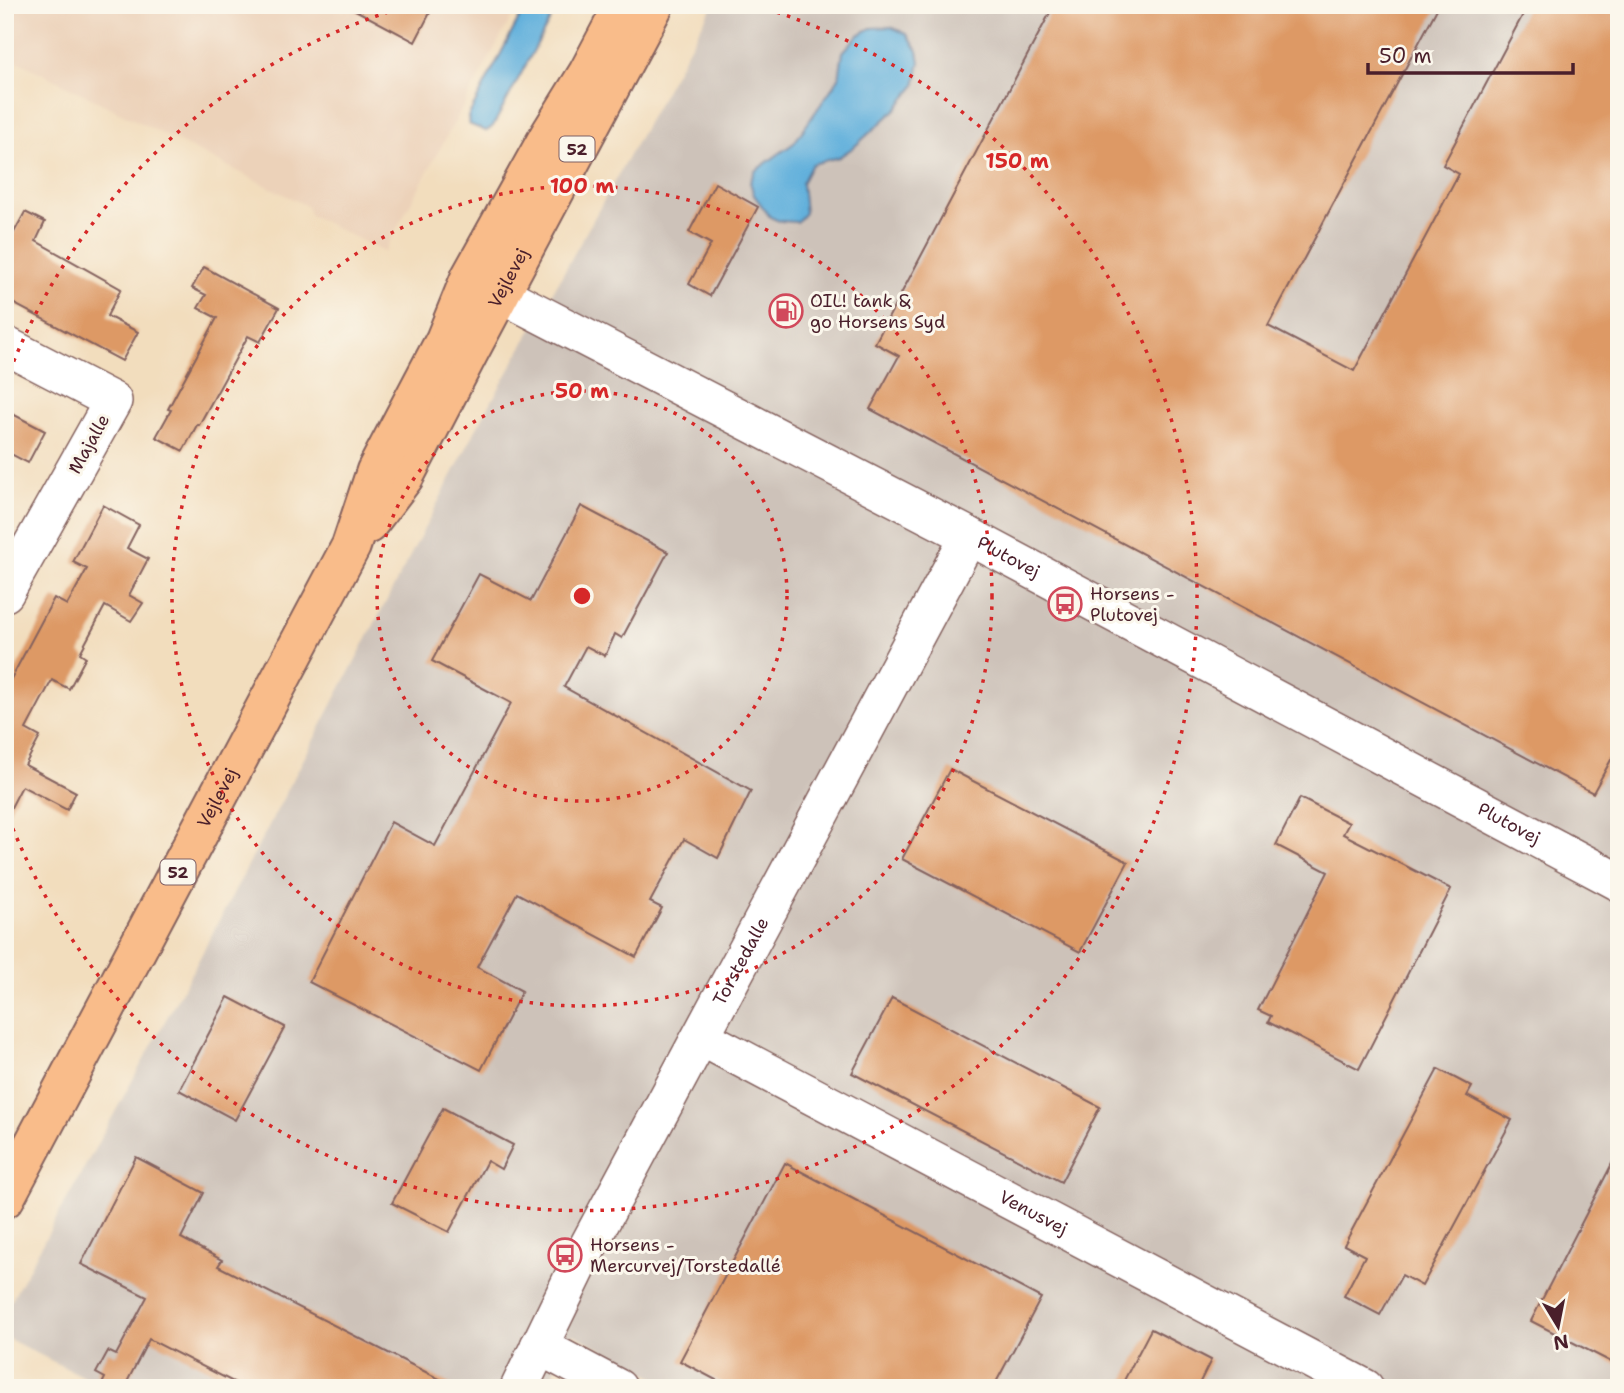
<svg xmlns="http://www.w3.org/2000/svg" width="1624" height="1393" font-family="'Shantell Sans',sans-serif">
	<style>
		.built { fill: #ecd2b9 }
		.industrial { fill: #cdc2b9 }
		.water { fill: #62b0dc; stroke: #566884; stroke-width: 2 }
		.building { fill: #dd9965 }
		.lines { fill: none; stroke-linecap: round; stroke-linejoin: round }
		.minor-casing { stroke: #85625e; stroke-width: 40 }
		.major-casing { stroke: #85625e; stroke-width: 42 }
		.minor { stroke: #fff; stroke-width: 37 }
		.major { stroke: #f9bc8a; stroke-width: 38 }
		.ring { fill: none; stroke: #d62828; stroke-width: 3.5; stroke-dasharray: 3.5 7 }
		.labels { text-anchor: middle; stroke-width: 6; stroke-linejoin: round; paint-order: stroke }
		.shield { fill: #fbf7ec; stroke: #7f6065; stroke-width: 2 }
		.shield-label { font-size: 16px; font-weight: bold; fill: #4a1f2b }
		.street-label { font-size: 18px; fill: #4a1f2b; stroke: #fbf7ec }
		.poi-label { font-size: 18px; fill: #4a1f2b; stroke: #fbf7ec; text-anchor: start }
		.centre { fill: #d62828; stroke: #fbf7ec; stroke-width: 3.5 }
		.ring-label { font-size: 21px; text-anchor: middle; font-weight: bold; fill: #d62828; stroke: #fbf7ec; stroke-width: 6; stroke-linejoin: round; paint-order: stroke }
	</style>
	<rect width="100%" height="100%" fill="#fbf7ec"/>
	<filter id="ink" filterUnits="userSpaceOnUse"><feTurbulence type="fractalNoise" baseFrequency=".0143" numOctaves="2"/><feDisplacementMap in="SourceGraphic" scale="14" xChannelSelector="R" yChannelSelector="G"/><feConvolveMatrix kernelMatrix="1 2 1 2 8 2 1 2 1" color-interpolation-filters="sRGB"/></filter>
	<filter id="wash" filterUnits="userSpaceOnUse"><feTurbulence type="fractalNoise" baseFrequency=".00686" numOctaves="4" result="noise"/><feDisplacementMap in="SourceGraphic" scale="28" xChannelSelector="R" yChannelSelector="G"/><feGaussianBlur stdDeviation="1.57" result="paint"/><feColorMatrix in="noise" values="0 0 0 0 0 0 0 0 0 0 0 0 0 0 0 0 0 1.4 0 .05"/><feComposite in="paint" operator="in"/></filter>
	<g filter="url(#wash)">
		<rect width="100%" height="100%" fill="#f2ddbd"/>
		<path class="built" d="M5 5H518L384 252 310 215 307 206 5 55Z"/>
		<path class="industrial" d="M713 5H1619V1388H674L573 1334 546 1388H105L5 1337V1312L197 963 478 426Z"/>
		<g class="water">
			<path d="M526 5H558L493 126 486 131 469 124 468 117Z"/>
			<path d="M891 27 907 34 918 51 920 62 915 86 896 109 854 147 839 157 812 164 802 183 805 213 797 222 779 221 770 217 754 195 750 182 755 171 794 143 839 78 843 52 858 35 871 28Z"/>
		</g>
		<g id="blocks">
			<g class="building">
				<path d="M346 5H434L415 42Z"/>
				<path d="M1054 5H1439L1268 326 1354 371 1459 174 1443 165 1528 5H1619V762L1612 758 1593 793 870 409 899 356 875 343Z"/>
				<path d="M715 183 758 207 710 296 689 284 711 244 689 232Z"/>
				<path d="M25 212 45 222 36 241 121 289 107 316 138 332 122 361 5 299V249Z"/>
				<path d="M204 267 279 308 260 342 248 336 199 425H197L183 451 156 437 171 410 168 409 217 318 198 308 206 295 192 288Z"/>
				<path d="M5 410 45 431 28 463 5 451Z"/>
				<path d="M103 505 139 525 127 548 148 559 129 595 143 603 131 621 105 606 80 653 86 657 69 689 52 680 26 729 40 737 25 765 76 792 67 810 22 786 5 819V690L54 598 67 605 87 569 73 562Z"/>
				<path d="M581 506 668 552 622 638 615 634 605 656 586 646 564 687 751 791 718 858 684 839 650 902 662 908 636 957 517 893 477 967 522 991 481 1070 309 982 391 822 435 846 511 703 432 661 479 574 531 601Z"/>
				<path d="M950 769 1128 862 1080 952 902 859Z"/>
				<path d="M1300 798 1349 823 1343 834 1451 889 1359 1069 1268 1022 1271 1016 1258 1010 1328 872 1276 845Z"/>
				<path d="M228 997 285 1027 235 1120 179 1090Z"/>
				<path d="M892 998 1100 1107 1061 1182 852 1073Z"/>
				<path d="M1438 1069 1472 1087 1467 1096 1512 1120 1422 1286 1402 1275 1380 1315 1344 1296 1365 1256 1344 1245Z"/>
				<path d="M443 1108 513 1145 501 1169 487 1161 449 1232 392 1203Z"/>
				<path d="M1619 1150V1366L1531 1321Z"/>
				<path d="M136 1157 204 1193 181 1238 222 1260 218 1266 457 1388H245L149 1339 124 1388H100L105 1378 96 1373 108 1351 116 1355 147 1297 81 1264Z"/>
				<path d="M785 1163 1041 1298 993 1388H731L680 1361Z"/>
				<path d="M1151 1329 1211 1360 1197 1388H1120Z"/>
			</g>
		</g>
	</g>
	<g filter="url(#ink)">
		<use href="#blocks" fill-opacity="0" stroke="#85625e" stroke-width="2"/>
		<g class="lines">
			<defs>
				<g id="minor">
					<path id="s1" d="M474 280 969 536 1619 882"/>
					<path d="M5 345 113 401 5 593"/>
					<path id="s2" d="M701 1037 1365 1388"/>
					<path d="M539 1346 618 1388"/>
					<path id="s3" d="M519 1388 586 1250 969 536"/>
				</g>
				<g id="major">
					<path id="s4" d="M368 524 404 477 469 352 654 5"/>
					<path id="s5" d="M5 1198 351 546 376 471 445 340 470 278 549 136 588 73 624 5"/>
				</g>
			</defs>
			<use href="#minor" class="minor-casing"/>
			<use href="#major" class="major-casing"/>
			<use href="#minor" class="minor"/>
			<use href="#major" class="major"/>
		</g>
	</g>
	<g class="ring">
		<circle cx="582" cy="596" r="205"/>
		<circle cx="582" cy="596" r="410"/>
		<path d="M6 381A615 615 0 0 1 407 6M757 6A615 615 0 1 1 6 811"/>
	</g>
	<defs>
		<symbol id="fuel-ring" viewBox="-11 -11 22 22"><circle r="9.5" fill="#fbf7ec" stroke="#d1495b" stroke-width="1.5"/><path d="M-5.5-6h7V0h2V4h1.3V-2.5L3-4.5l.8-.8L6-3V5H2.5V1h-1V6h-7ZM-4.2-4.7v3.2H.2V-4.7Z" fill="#d1495b"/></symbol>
		<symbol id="bus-ring" viewBox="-11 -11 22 22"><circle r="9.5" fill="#fbf7ec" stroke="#d1495b" stroke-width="1.5"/><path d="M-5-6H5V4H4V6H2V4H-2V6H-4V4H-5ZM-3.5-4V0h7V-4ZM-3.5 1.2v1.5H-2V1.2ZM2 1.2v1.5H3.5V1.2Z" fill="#d1495b"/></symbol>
	</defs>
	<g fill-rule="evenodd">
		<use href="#fuel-ring" x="767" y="292" width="38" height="38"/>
		<use href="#bus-ring" x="1046" y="585" width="38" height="38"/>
		<use href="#bus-ring" x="546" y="1236" width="38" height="38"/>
	</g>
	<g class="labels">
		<g class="shield">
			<rect x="559.5" y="136.5" width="35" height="25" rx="5"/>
			<rect x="160.5" y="859.5" width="35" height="25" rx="5"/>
		</g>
		<g class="shield-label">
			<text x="577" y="155">52</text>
			<text x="178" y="878">52</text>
		</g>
		<g class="street-label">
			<text dy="6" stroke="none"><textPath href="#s4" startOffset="284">Vejlevej</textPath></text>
			<text transform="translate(89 444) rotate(-61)" y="6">Majalle</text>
			<text dy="6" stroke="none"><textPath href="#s1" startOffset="602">Plutovej</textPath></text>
			<text dy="6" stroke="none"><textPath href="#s5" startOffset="453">Vejlevej</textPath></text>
			<text dy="6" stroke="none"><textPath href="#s1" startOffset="1169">Plutovej</textPath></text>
			<text dy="6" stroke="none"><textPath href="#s3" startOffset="481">Torstedalle</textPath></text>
			<text dy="6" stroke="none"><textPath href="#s2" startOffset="376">Venusvej</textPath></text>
		</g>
		<g class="poi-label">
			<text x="810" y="307">OIL! tank &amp;<tspan x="810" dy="21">go Horsens Syd</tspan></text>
			<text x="1090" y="600">Horsens -<tspan x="1090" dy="21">Plutovej</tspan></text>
			<text x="590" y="1251">Horsens -<tspan x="590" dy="21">Mercurvej/Torstedallé</tspan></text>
		</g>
	</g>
	<circle cx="582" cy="596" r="10" class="centre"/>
	<g class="ring-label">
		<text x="1017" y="168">150 m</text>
		<text x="582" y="193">100 m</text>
		<text x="582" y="398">50 m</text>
	</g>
	<rect width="1624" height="1393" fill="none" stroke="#fbf7ec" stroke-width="28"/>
	<g transform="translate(1558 1326) rotate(170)" stroke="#fbf7ec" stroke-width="5" paint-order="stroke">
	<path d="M0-5L12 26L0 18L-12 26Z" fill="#4a1f2b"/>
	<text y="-10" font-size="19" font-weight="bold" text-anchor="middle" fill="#4a1f2b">N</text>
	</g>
	<path d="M1368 63v10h205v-10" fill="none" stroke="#4a1f2b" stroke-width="3.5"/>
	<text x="1379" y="63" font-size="21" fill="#4a1f2b" stroke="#fbf7ec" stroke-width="5" paint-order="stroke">50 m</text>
</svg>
